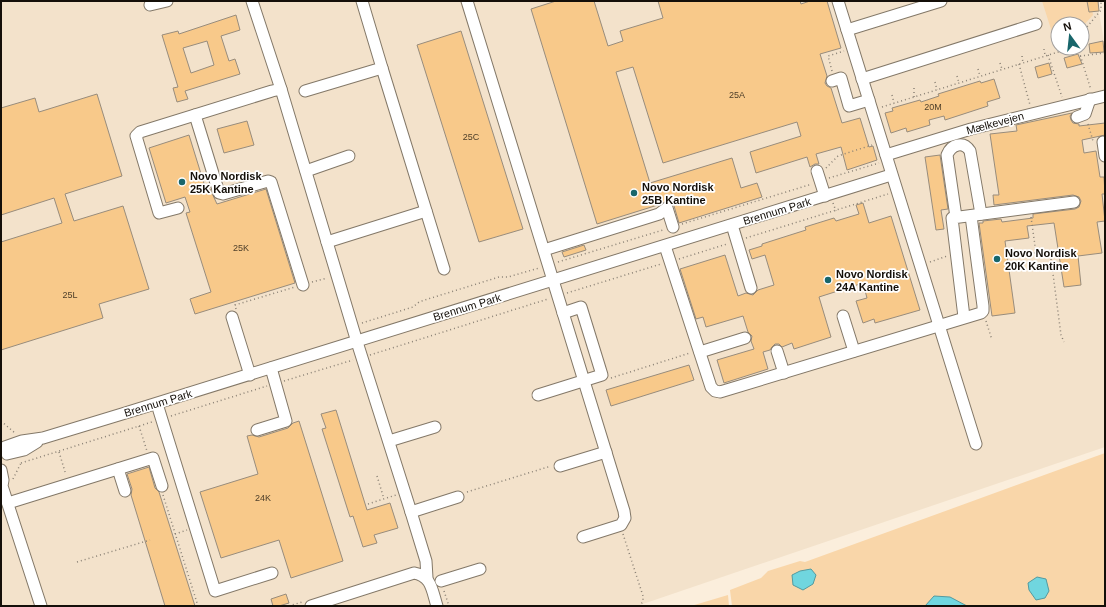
<svg xmlns="http://www.w3.org/2000/svg" width="1106" height="607" font-family="Helvetica,sans-serif">
	<style>
		.built { fill: #f3e2cb; fill-rule: evenodd }
		.green { fill: #f9d6a9 }
		.water { fill: #70d6df; stroke: #549a9f }
		.building { fill: #f8c98a; stroke: #988c7c; fill-rule: evenodd }
		.lines { fill: none; stroke-linecap: round; stroke-linejoin: round }
		.minor-casing { stroke: #837868; stroke-width: 13 }
		.path { stroke: #8a8175; stroke-width: 1.5; stroke-dasharray: 1 3; stroke-linecap: butt }
		.minor { stroke: #fff; stroke-width: 11 }
		.poi-dot { fill: #18666b; stroke: #fff; stroke-width: 1.5 }
		.labels { text-anchor: middle; stroke-width: 3.5; stroke-linejoin: round; paint-order: stroke }
		.number-label { font-size: 9px; fill: #4d3e29 }
		.street-label { font-size: 11px; fill: #140f09; stroke: #fff }
		.poi-label { font-size: 11px; font-weight: bold; fill: #140f09; stroke: #fff; text-anchor: start }
	</style>
	<rect width="100%" height="100%" fill="#fbeedc"/>
	<path class="built" d="M1 1H1097L1105 47V447L637 606H1ZM1058 24H1082V48H1058Z"/>
	<g class="green">
		<path d="M1042 1H1091L1093 15 1082 27V24H1058V48H1057Z"/>
		<path d="M1105 453V606H732L730 590 761 578 768 571 800 561 805 562Z"/>
		<path d="M728 595 729 606H691Z"/>
	</g>
	<g class="water">
		<path d="M811 569 816 575 813 584 803 590 793 585 792 575 800 571Z"/>
		<path d="M1037 577 1046 579 1049 591 1045 598 1036 600 1029 590 1028 583Z"/>
		<path d="M934 596 950 597 967 606H925Z"/>
	</g>
	<g class="building">
		<path d="M556 1H594L608 46 623 41 620 31 663 18 658 1H800L801 4 810 1H827L841 48 820 54 827 76 825 83 827 86 831 88 842 123 860 118 869 147 873 146 877 160 847 170 841 147 816 154 819 164H815L810 167 807 157 756 173 750 152 801 136 797 122 663 163 633 67 616 72 650 183 732 158 741 188 757 183 762 197 679 223 674 206 670 201H666L661 204 597 224 531 9Z"/>
		<path d="M1087 1H1098L1099 11 1089 12Z"/>
		<path d="M236 15 240 30 221 36 229 61 235 59 240 74 185 91 188 99 177 102 173 88 178 87 162 35 178 31 179 34ZM207 41 214 65 191 73 183 48Z"/>
		<path d="M461 31 523 229 479 242 417 45Z"/>
		<path d="M1103 41 1104 52 1090 53 1089 44Z"/>
		<path d="M1078 54 1082 64 1067 68 1064 58Z"/>
		<path d="M1049 63 1052 74 1038 78 1035 67Z"/>
		<path d="M994 79 1000 98 987 102 988 106 945 120 944 116 929 120 930 125 907 132 906 128 891 133 885 113 893 111 892 108 920 100 921 102 939 96 938 94 980 81 981 83Z"/>
		<path d="M97 94 122 176 65 194 74 221 123 206 149 289 99 304 103 318 1 350V242L62 223 54 198 1 215V108L35 98 39 112Z"/>
		<path d="M1072 113 1070 116 1071 120 1073 123 1079 124V126L1105 123V135L1082 140 1084 153 1096 151 1100 177H1104L1105 194H1102L1105 221 1097 222 1102 253 1078 256 1081 285 1064 287 1054 223 1027 226 1029 238 1005 241 1015 313 992 316 979 223H983V221L1001 219 1002 222 1033 218V214L1075 209 1079 207 1081 201 1079 197 1073 195 994 205 993 195H999L990 134 1017 131 1016 125Z"/>
		<path d="M247 121 254 145 224 153 217 129Z"/>
		<path d="M189 135 206 190 210 189 217 204 266 189 295 283 195 314 190 299 211 292 186 213 190 212 185 197 166 203 149 148Z"/>
		<path d="M940 155 948 209 941 210 944 229 936 230 925 157Z"/>
		<path d="M863 203 869 223 891 216 920 310 875 323 874 319 863 323 856 301 867 298 863 283 819 297 831 337 794 349 792 343 782 347 779 344H775L772 347 770 350 763 352 768 369 724 383 717 360 754 349 751 341 752 336 748 332 743 316 706 327 703 317 696 319 680 269 725 255 738 296 746 293 753 295 758 290 774 285 765 255 752 259 749 250 762 246V244L806 230 805 227 834 218 836 221 859 214 856 205Z"/>
		<path d="M584 245 586 250 564 257 562 252Z"/>
		<path d="M689 365 694 380 611 406 606 390Z"/>
		<path d="M336 410 367 510 390 503 398 528 374 535 377 543 363 547 353 516 350 517 322 429 326 428 321 414Z"/>
		<path d="M299 421 343 561 291 578 279 540 221 558 200 492 258 474 247 436 252 435 259 437 288 428 293 423Z"/>
		<path d="M149 467 155 488 159 492 195 606H165L131 495 132 489 127 474Z"/>
		<path d="M286 594 289 603 279 606H273L271 599Z"/>
	</g>
	<g class="lines">
		<defs>
			<g id="minor">
				<path d="M252 1 281 89"/>
				<path d="M467 1 624 511 625 518 621 525 583 537"/>
				<path d="M838 1 976 444"/>
				<path d="M150 5 167 1"/>
				<path d="M847 30 941 1"/>
				<path d="M382 68 444 269"/>
				<path d="M862 79 1036 24"/>
				<path d="M832 81 841 78 849 106 869 100"/>
				<path d="M305 91 382 68 362 1"/>
				<path d="M195 115 219 193 223 194 268 181 271 182 303 285"/>
				<path d="M1077 117 1085 114 1090 99"/>
				<path d="M1103 142 1105 156"/>
				<path d="M886 155 971 129 1105 96"/>
				<path d="M306 171 349 156"/>
				<path d="M817 171 825 196"/>
				<path d="M178 208 159 213 136 136 140 132 272 91 281 89 357 342 411 512 426 561 427 578"/>
				<path d="M956 217 947 155C951 145 963 140 970 151L981 214"/>
				<path d="M732 225 751 288"/>
				<path d="M327 242 426 211"/>
				<path d="M665 246 711 387 715 391 720 392 981 313 983 311V306L971 216"/>
				<path d="M544 250 659 214 667 208 673 227"/>
				<path d="M843 316 854 351"/>
				<path d="M232 317 250 375"/>
				<path d="M964 317 952 218 1074 202"/>
				<path d="M777 351 784 373"/>
				<path d="M700 352 745 338"/>
				<path d="M538 395 602 375 581 307 563 313"/>
				<path d="M157 404 215 591 272 573"/>
				<path d="M257 430 286 421 271 368"/>
				<path d="M389 441 435 427"/>
				<path d="M5 447 22 441 43 438 122 414 891 175"/>
				<path d="M7 454 24 450 37 442"/>
				<path d="M560 466 606 452"/>
				<path d="M118 469 125 491"/>
				<path d="M1 470 3 480 2 486 41 606"/>
				<path d="M8 503 153 458 162 486"/>
				<path d="M411 512 458 497"/>
				<path d="M441 581 480 569"/>
				<path d="M311 606 414 573C432 576 432 591 437 606"/>
			</g>
		</defs>
		<use href="#minor" class="minor-casing"/>
		<g class="path">
			<path d="M1082 33 1101 10V1"/>
			<path d="M1078 48 1091 90"/>
			<path d="M1044 49 1045 55"/>
			<path d="M1048 55 1062 97"/>
			<path d="M1022 56 1023 63"/>
			<path d="M1080 56 1105 53"/>
			<path d="M1000 63 1002 69"/>
			<path d="M1019 64 1030 105"/>
			<path d="M978 69 980 76"/>
			<path d="M832 71 828 56 844 51"/>
			<path d="M957 76 959 83"/>
			<path d="M935 82 937 90"/>
			<path d="M914 88V97"/>
			<path d="M892 95 894 103"/>
			<path d="M882 107 1071 48"/>
			<path d="M1088 124 1093 141"/>
			<path d="M826 168 838 156 872 145"/>
			<path d="M829 178 879 163"/>
			<path d="M833 203 836 211"/>
			<path d="M1031 217 1036 253"/>
			<path d="M682 224 812 184"/>
			<path d="M746 238 888 194"/>
			<path d="M1050 251 1061 335 1064 342"/>
			<path d="M1010 256 1056 250"/>
			<path d="M679 259 727 244"/>
			<path d="M558 262 663 230"/>
			<path d="M930 262 947 256"/>
			<path d="M312 282 327 278"/>
			<path d="M567 293 661 264"/>
			<path d="M236 309 235 305 295 287"/>
			<path d="M986 321 992 340"/>
			<path d="M362 323 413 307 419 302 428 299 499 277H508L539 268"/>
			<path d="M370 355 548 299"/>
			<path d="M611 378 690 353"/>
			<path d="M284 381 353 360"/>
			<path d="M171 416 267 386"/>
			<path d="M1 421 15 433"/>
			<path d="M139 426 147 451"/>
			<path d="M59 452 66 475"/>
			<path d="M21 463 152 422"/>
			<path d="M377 476 384 499"/>
			<path d="M13 479 21 463"/>
			<path d="M467 492 551 466"/>
			<path d="M163 495 198 606"/>
			<path d="M368 504 396 495"/>
			<path d="M175 534 187 530"/>
			<path d="M623 534 643 596V601L640 606"/>
			<path d="M77 562 150 540"/>
			<path d="M444 591 449 606"/>
			<path d="M289 606 302 602"/>
		</g>
		<use href="#minor" class="minor"/>
	</g>
	<g class="poi-dot">
		<circle cx="182" cy="182" r="4"/>
		<circle cx="634" cy="193" r="4"/>
		<circle cx="997" cy="259" r="4"/>
		<circle cx="828" cy="280" r="4"/>
	</g>
	<g class="labels">
		<g class="number-label">
			<text x="737" y="98">25A</text>
			<text x="933" y="110">20M</text>
			<text x="471" y="140">25C</text>
			<text x="241" y="251">25K</text>
			<text x="70" y="298">25L</text>
			<text x="263" y="501">24K</text>
		</g>
		<g class="street-label">
			<text transform="translate(995 123) rotate(-15)" y="4">Mælkevejen</text>
			<text transform="translate(777 211) rotate(-17)" y="4">Brennum Park</text>
			<text transform="translate(467 307) rotate(-17)" y="4">Brennum Park</text>
			<text transform="translate(158 403) rotate(-17)" y="4">Brennum Park</text>
		</g>
		<g class="poi-label">
			<text x="190" y="180">Novo Nordisk<tspan x="190" dy="13">25K Kantine</tspan></text>
			<text x="642" y="191">Novo Nordisk<tspan x="642" dy="13">25B Kantine</tspan></text>
			<text x="1005" y="257">Novo Nordisk<tspan x="1005" dy="13">20K Kantine</tspan></text>
			<text x="836" y="278">Novo Nordisk<tspan x="836" dy="13">24A Kantine</tspan></text>
		</g>
	</g>
	<rect width="1106" height="607" fill="none" stroke="#140f09" stroke-width="4"/>
	<g transform="translate(1070 36) rotate(345)"><circle r="19" fill="#ffffff" stroke="#a19f9d"/>
	<path d="M0-3L7 15L0 10L-7 15Z" fill="#18666b"/>
	<text y="-6" font-size="11" font-weight="bold" text-anchor="middle" fill="#140f09">N</text>
	</g>
</svg>
